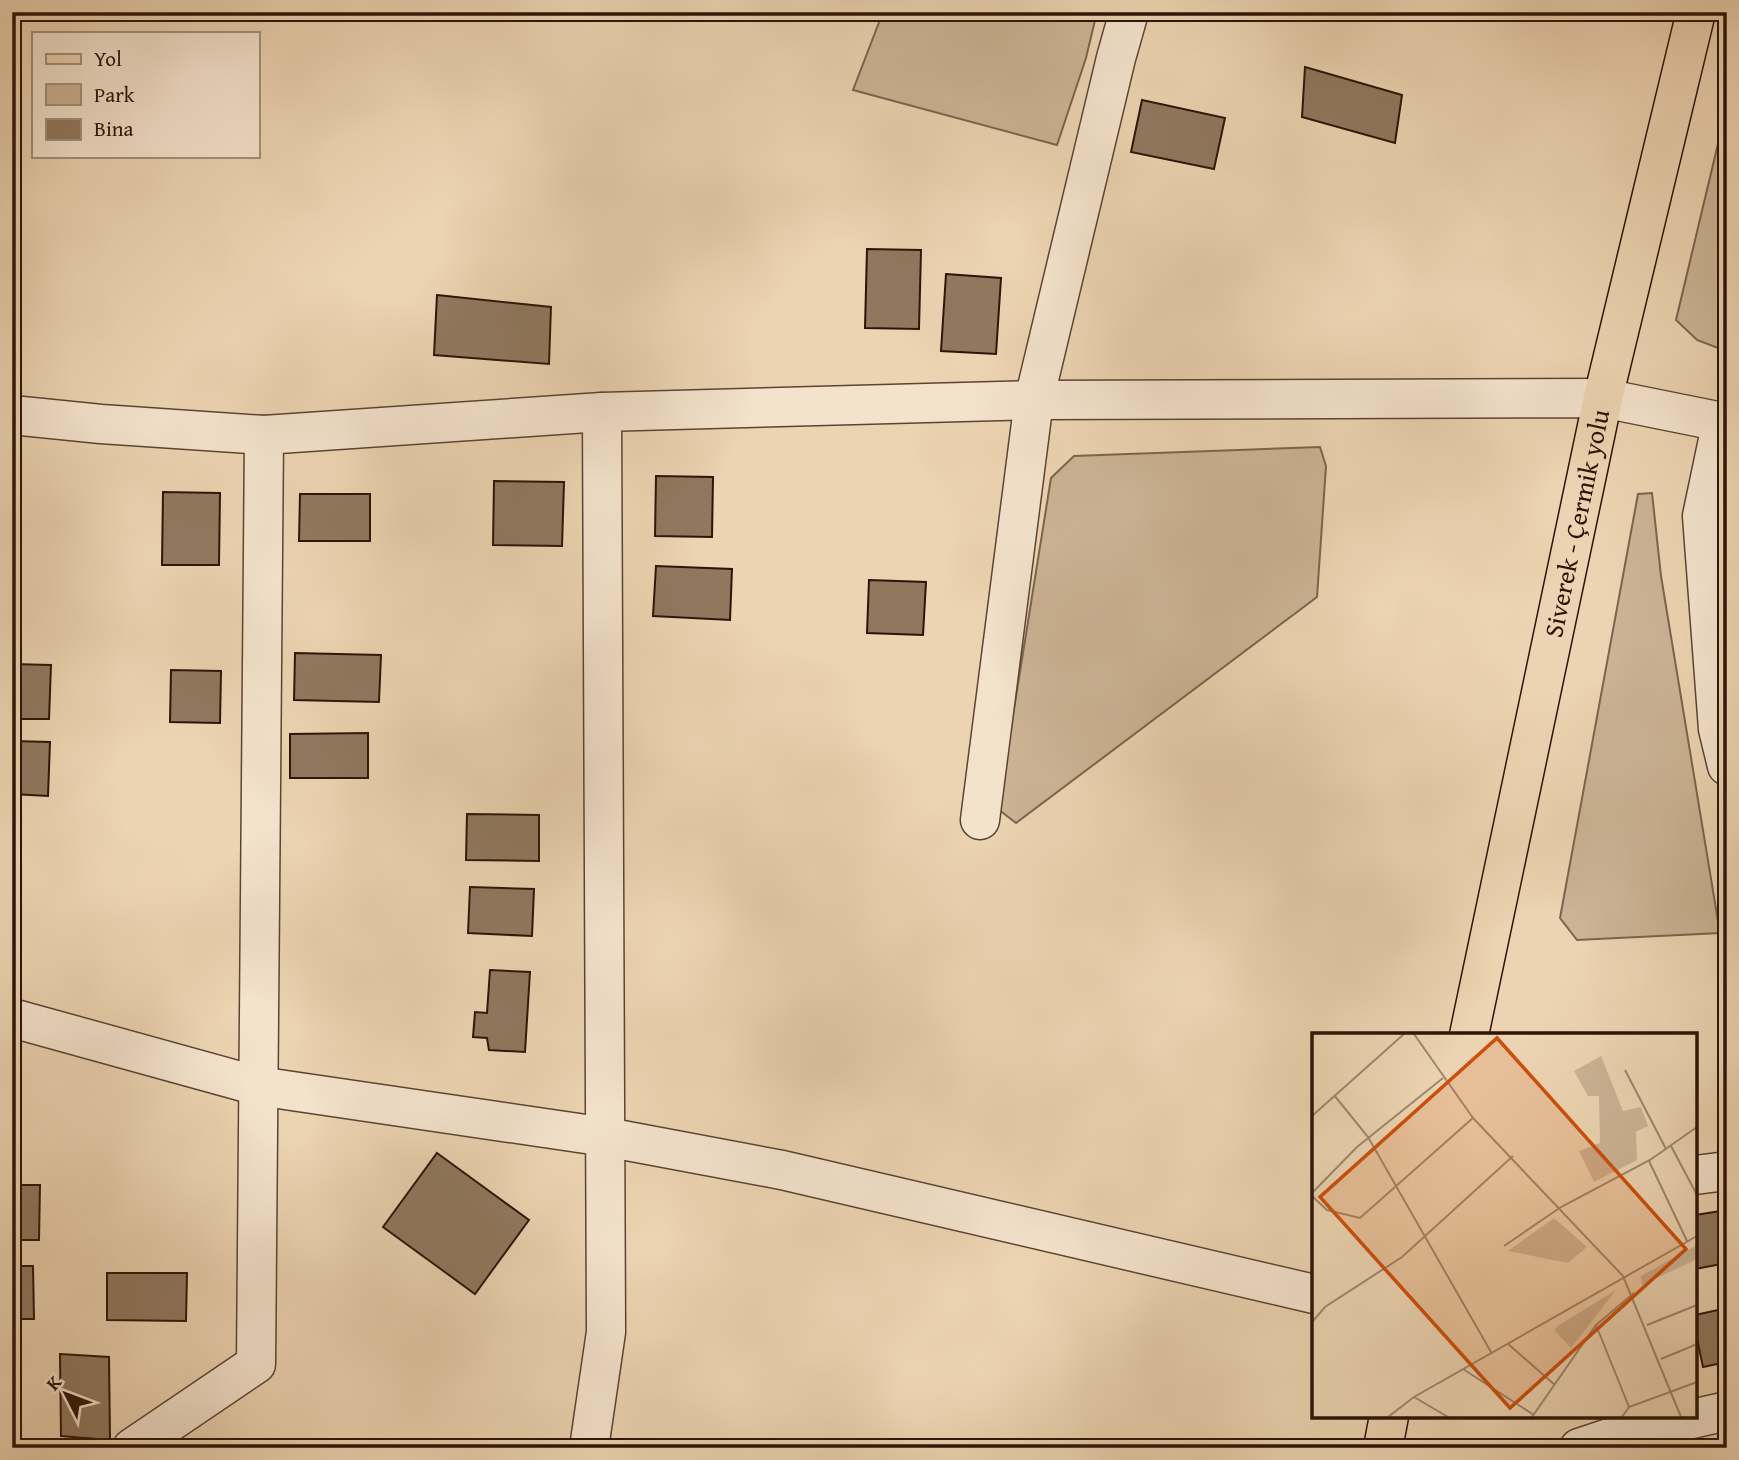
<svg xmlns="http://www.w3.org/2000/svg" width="1739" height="1460" font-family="'Gentium Book Plus',serif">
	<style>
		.green { fill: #cbb394; stroke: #7c644e; stroke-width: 2 }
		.building { fill: #90785f; stroke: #2c1507; stroke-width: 2 }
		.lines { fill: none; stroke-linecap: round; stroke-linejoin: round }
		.minor-casing { stroke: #5c4432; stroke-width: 41 }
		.major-casing { stroke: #2c1507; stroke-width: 41 }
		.minor { stroke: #f3e2cc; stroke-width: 38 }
		.major { stroke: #ecd3b1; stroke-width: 38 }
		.labels { text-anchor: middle; stroke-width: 5; stroke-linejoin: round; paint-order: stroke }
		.street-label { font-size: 26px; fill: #2c1507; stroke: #f3e2cc }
		.inset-road { fill: none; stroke: #9f876d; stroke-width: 2 }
		.view { fill: #cc4f0b; fill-opacity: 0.15; stroke: #cc4f0b; stroke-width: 3.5 }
		.inset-edge { fill: none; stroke: #2c1507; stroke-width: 3.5 }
	</style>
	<rect width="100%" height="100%" fill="#ecd3b1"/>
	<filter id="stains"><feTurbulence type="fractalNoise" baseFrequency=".00286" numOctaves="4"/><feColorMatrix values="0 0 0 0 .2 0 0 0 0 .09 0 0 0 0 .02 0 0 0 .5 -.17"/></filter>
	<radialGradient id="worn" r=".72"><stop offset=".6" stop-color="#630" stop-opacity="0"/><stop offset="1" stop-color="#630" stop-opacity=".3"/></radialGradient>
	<g class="green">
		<path d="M883 12H1097L1086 58 1057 145 853 90Z"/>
		<path d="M1727 106V336L1723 350 1697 340 1676 320Z"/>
		<path d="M1320 447 1326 466 1317 597 1016 823 998 809 1051 478 1074 456Z"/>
		<path d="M1652 493 1661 576 1720 933 1577 940 1560 918 1638 494Z"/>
	</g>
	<g class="building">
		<path d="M1305 67 1402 95 1395 143 1302 117Z"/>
		<path d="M1142 100 1225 118 1214 169 1131 152Z"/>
		<path d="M867 249 921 250 919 329 865 328Z"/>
		<path d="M946 274 1001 278 996 354 941 351Z"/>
		<path d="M437 295 551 307 549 364 434 355Z"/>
		<path d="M656 476 713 477 712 537 655 536Z"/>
		<path d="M494 481 564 482 562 546 493 545Z"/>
		<path d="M163 492 220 493 219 565H162Z"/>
		<path d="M300 494H370V541H299Z"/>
		<path d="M656 566 732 569 730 620 653 616Z"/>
		<path d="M869 580 926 582 923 635 867 633Z"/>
		<path d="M295 653 381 655 379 702 294 700Z"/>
		<path d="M12 664 51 665 49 719H12Z"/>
		<path d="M171 670 221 671 220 723 170 722Z"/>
		<path d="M368 733V778H290V734Z"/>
		<path d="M12 741 50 742 48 796 12 794Z"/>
		<path d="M467 814 539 815V861L466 860Z"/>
		<path d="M470 887 534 889 532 936 468 933Z"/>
		<path d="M490 970 530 972 525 1052 489 1050 487 1038 473 1037 475 1012 487 1013Z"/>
		<path d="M437 1153 529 1220 475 1294 383 1227Z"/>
		<path d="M12 1185H40L39 1240H12Z"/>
		<path d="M1727 1210V1263L1695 1269V1215Z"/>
		<path d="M12 1266H33L34 1319H12Z"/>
		<path d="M107 1273H187L186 1321 107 1320Z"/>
		<path d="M1727 1308V1362L1703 1367 1695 1329V1315Z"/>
		<path d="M60 1354 109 1357 110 1440 61 1436Z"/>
	</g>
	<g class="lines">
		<defs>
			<g id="minor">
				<path d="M12 415 101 424 264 435"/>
				<path d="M1722 421 1702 516 1718 729 1727 766"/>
				<path d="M980 820 1034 400 1116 58 1129 12"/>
				<path d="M12 1018 258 1086 606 1137 782 1170 1314 1294"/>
				<path d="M1695 1175 1727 1171"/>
				<path d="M132 1448 256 1364 264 435 602 412 1034 400 1603 398 1727 423"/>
				<path d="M589 1448 606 1332 602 412"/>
				<path d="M1579 1448 1609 1438 1727 1411"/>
			</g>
			<g id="major">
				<path id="s1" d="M1469 1035 1603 398 1696 12"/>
				<path d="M1383 1448 1389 1416"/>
			</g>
		</defs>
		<use href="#minor" class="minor-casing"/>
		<use href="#major" class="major-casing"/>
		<use href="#minor" class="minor"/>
		<use href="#major" class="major"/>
	</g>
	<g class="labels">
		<g class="street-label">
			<text dy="9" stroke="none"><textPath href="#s1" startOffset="523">Siverek - Çermik yolu</textPath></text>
		</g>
	</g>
	<g transform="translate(1312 1033)">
		<rect width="385" height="385" fill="#ecd3b1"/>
		<path d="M289 23 311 78 329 74 336 93 324 99 325 127 282 149 267 118 288 110 287 63H276L262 38ZM242 185 275 214 256 230 196 218ZM385 212V226L330 252 329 243ZM304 257 259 315 243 298 244 294Z" fill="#cbb394"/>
		<path class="inset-road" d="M102 1 161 85M313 37 354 116M22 62 56 104 179 319M0 83 92 1M359 113 385 162M337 128 375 208M0 160 45 114 131 45M0 163 15 177 48 185 161 85 311 243 369 384M192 213 249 174 338 127 385 94M0 289 13 274 90 224 201 123M284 292 317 374M335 292 385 272M195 310 243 352M349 326 385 311M151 336 222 382M102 364 136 384M76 384 102 364 385 203M220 384 284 292 322 260M310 384 317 374 385 349"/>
		<path class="view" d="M185 5 374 216 198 375 8 164Z"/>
		<rect width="385" height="385" class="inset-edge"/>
	</g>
	<rect width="1739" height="1460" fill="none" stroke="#ecd3b1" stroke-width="42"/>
	<rect x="14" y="14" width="1711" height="1432" fill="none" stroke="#2c1507" stroke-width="3.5"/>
	<rect x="21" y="21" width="1697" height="1418" fill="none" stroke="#2c1507" stroke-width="2"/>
	<rect x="32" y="32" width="228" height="126" fill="#f3e2cc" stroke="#a3907d" stroke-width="2"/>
	<rect x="46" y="54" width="35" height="10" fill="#ecd3b1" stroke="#a3907d" stroke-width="2"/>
	<text x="94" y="66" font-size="21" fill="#2c1507">Yol</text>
	<rect x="46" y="84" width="35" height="21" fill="#cbb394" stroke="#a3907d" stroke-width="2"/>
	<text x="94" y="102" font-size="21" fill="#2c1507">Park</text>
	<rect x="46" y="119" width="35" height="21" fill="#90785f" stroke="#a3907d" stroke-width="2"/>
	<text x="94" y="136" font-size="21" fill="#2c1507">Bina</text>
	<g transform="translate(66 1394) rotate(312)" stroke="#f3e2cc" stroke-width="5" paint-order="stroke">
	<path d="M0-5L12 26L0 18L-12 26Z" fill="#2c1507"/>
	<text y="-10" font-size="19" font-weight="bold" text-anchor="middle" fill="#2c1507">K</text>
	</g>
	<rect width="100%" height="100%" filter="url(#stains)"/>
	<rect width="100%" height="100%" fill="url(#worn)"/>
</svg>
